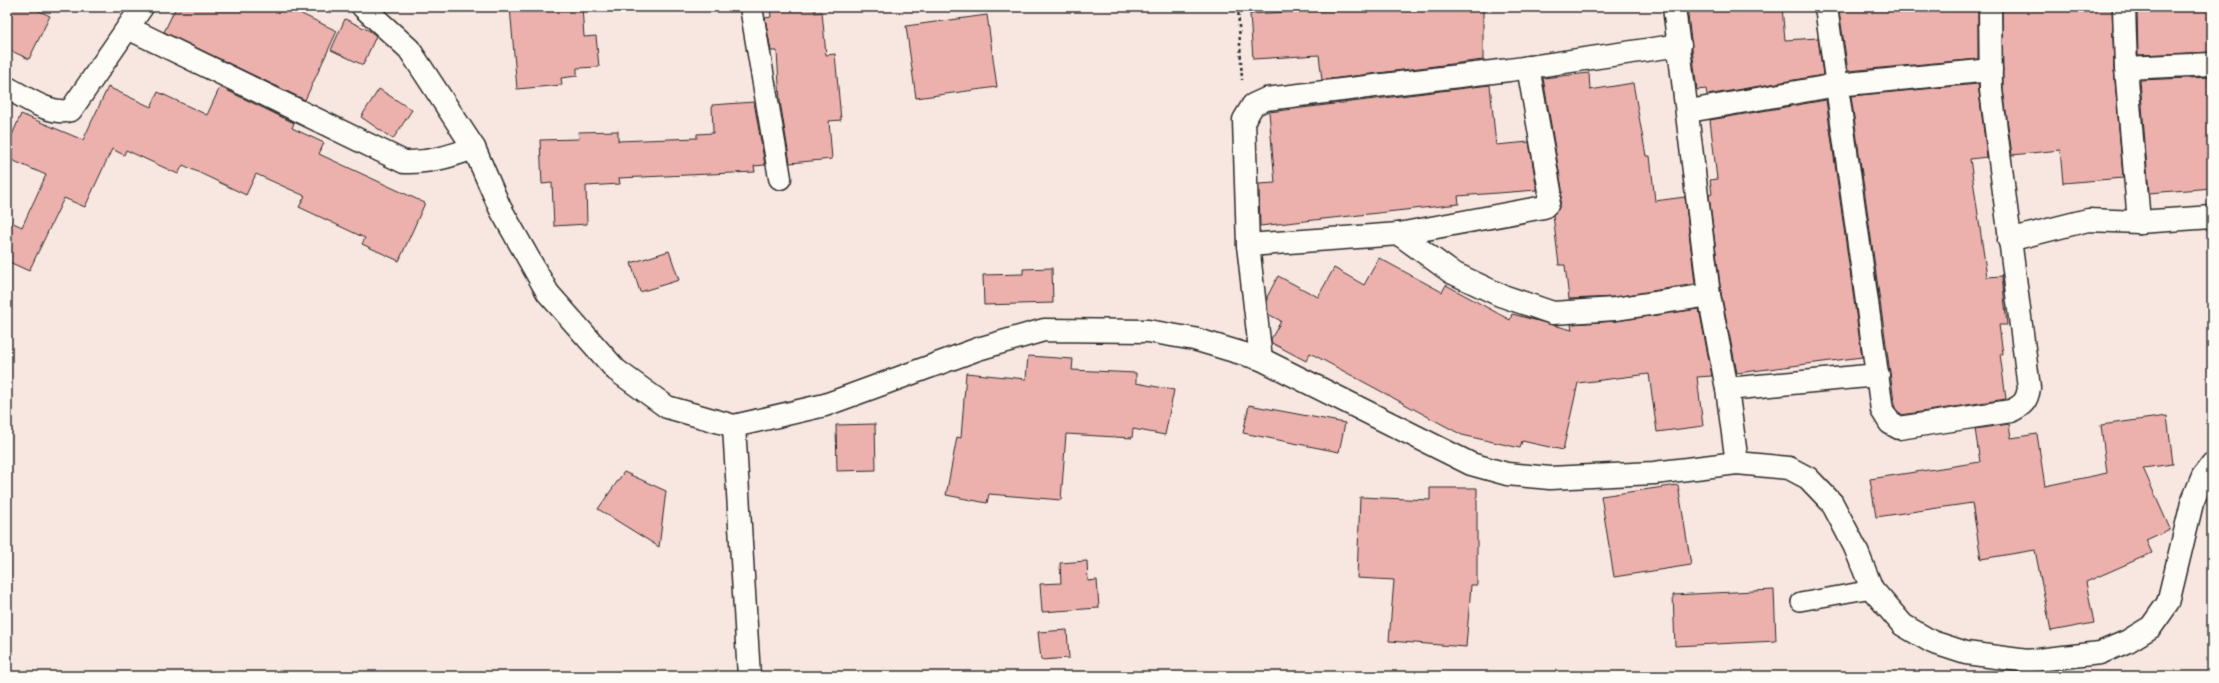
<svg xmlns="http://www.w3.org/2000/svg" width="2219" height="683" font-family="'Playpen Sans',sans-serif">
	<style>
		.building { fill: #ecb1ac; stroke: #2b2b2b }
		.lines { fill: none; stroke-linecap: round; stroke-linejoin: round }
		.service-casing { stroke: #2b2b2b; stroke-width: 20 }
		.minor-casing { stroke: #2b2b2b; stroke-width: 25 }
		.tertiary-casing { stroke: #2b2b2b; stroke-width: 25 }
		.path { stroke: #2b2b2b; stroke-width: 2.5; stroke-dasharray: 3 3; stroke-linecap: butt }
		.service { stroke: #fdfcf7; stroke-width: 17 }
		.minor { stroke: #fdfcf7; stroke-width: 22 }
		.tertiary { stroke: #fdfcf7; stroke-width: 22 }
	</style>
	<rect width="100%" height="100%" fill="#f8e6e0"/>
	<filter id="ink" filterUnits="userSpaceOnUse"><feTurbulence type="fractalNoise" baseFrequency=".025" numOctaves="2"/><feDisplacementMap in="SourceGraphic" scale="8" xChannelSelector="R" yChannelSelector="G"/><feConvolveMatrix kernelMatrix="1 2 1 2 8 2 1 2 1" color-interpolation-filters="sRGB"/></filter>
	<g filter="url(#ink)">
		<g class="building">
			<path d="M7 7H31L50 16 29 59 7 49Z"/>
			<path d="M176 7H287L337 31 305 100 164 32Z"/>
			<path d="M510 7H582L584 37 596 36 599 67 577 68V76L561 78 562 85 517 89Z"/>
			<path d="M770 7H815V13L822 12 826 55 835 54 841 120 829 121 832 159 790 163 780 101 777 51H771L765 18 771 17Z"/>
			<path d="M1348 7 1404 10 1483 9V60L1322 80 1319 55 1253 59 1250 14 1348 9Z"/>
			<path d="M1687 7H1782L1785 40 1818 38 1823 75 1707 95 1706 89 1697 90Z"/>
			<path d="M1876 7H1978V59L1848 71 1839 10Z"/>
			<path d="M2002 7H2112L2114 69 2123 178 2063 183 2060 150 2012 155 2003 89Z"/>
			<path d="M2137 7H2212V52L2138 55Z"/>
			<path d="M987 15 997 87 916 98 906 26Z"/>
			<path d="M345 19 370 31 376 36 363 65 331 50Z"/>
			<path d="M1589 73 1590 90 1633 83 1646 156H1650L1655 201 1685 197 1695 284 1614 297 1569 299 1565 265H1559L1553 215 1560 205 1562 189 1543 78Z"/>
			<path d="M2212 77V188L2149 193 2140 80Z"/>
			<path d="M1978 84 1987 157 1970 159 1987 277 2002 276 2007 325H1999L2003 354H2000L2006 399 1901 415 1895 408 1851 96Z"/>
			<path d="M1490 85 1496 145 1529 142 1537 190 1458 196 1459 204 1260 226 1259 184 1275 183 1269 112Z"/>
			<path d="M108 87 151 107 158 92 207 115 220 87 294 123 292 128 324 143 319 154 425 203 399 261 362 244 365 238 299 207 305 196 256 174 246 195 183 165 178 174 126 150 124 155 112 149 85 207 64 198 29 271 7 261V220L22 227 46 175 7 158V147L21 114 83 140Z"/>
			<path d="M379 89 412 110 393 139 361 117Z"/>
			<path d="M1826 100 1862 357 1737 373 1721 293 1709 195 1712 194 1710 180 1717 179 1710 120Z"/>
			<path d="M754 102 765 165 754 166 755 172 619 178 620 184 586 186 587 224 554 226 552 183 542 184 540 140 579 139 578 132 618 131V141L697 138V134L713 133 712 105Z"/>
			<path d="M669 251 679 280 640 292 631 263Z"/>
			<path d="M1379 258 1442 292 1446 285 1510 320 1512 314 1572 330 1571 324 1617 321 1699 309 1712 376 1697 377 1703 426 1657 432 1649 374 1578 383 1563 450 1522 441 1520 448 1462 435 1310 353 1306 361 1272 343 1271 339 1281 321 1268 314 1267 297 1278 276 1318 297 1334 268 1364 285Z"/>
			<path d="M1052 268 1053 303 984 305 983 275 1023 274V269Z"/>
			<path d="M1028 356 1073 359 1072 370 1136 373V383L1174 390 1165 435 1133 429 1132 438 1066 434 1061 500 989 494 987 503 946 495 957 437 961 438 966 373 1026 379Z"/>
			<path d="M1249 405 1345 423 1339 452 1243 433Z"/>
			<path d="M2167 416 2173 464 2143 468 2170 529 2146 540 2152 553 2086 582 2094 623 2051 631 2035 550 1981 559 1972 503 1876 517 1870 479 1980 462 1975 429 2009 424 2011 438 2037 434 2045 486 2107 473 2101 425Z"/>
			<path d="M875 424 876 470 837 471 836 425Z"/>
			<path d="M624 472 666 491 659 547 598 509Z"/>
			<path d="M1678 485 1691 565 1614 577 1601 496Z"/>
			<path d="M1430 488H1477V585H1471L1466 647 1389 641 1394 580 1357 578 1360 497 1430 500Z"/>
			<path d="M1087 561 1088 581 1097 580 1099 608 1042 612 1040 584 1061 583 1060 563Z"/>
			<path d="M1774 590 1776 641 1675 646 1673 595Z"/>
			<path d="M1067 630 1069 658 1041 660 1038 632Z"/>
		</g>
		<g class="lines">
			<defs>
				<path id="service" d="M1800 602 1872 589"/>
				<g id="minor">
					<path d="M751 7 780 178"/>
					<path d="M1674 7 1709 295 1727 389 1737 463"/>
					<path d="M1826 7 1882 410 1890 423 1899 428 2011 411C2023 405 2027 401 2029 388L1991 90 1990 7"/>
					<path d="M2124 7 2126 68 2139 222"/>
					<path d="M128 28 404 162C430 163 450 156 474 148"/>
					<path d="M2126 68 2212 64"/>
					<path d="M7 88C26 97 50 116 71 110L142 7"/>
					<path d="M1689 111 1837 85 1991 70"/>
					<path d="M1399 234 1451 272 1500 295 1553 313 1615 309 1709 295"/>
					<path d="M2009 240 2088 220 2139 222 2212 217"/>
					<path d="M1248 245 1399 234 1544 207 1548 203 1550 191 1528 67"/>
					<path d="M1261 359 1248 245 1244 120 1253 105 1266 99 1509 70 1680 45"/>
					<path d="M1727 389 1878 375"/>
					<path d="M734 426 749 676"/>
				</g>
				<path id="tertiary" d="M363 7 409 49 474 148 500 208 548 293 616 370 667 407 734 426 825 405 978 349 1044 330 1148 331 1194 339 1261 359 1471 464 1507 474 1550 478 1654 473 1737 463 1789 468 1808 478 1832 503 1855 547 1872 589 1903 625 1932 642 1966 653 2027 661 2100 653 2128 641 2151 627 2168 603 2192 503 2203 476 2212 464"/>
			</defs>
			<use href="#service" class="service-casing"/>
			<use href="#minor" class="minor-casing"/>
			<use href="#tertiary" class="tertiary-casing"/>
			<path class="path" d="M1238 7 1242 80"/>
			<use href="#service" class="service"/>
			<use href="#minor" class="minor"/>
			<use href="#tertiary" class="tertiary"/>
		</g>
	</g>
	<rect width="2219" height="683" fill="none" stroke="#fdfcf7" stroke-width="24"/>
	<rect x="12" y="12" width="2195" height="659" fill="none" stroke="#2b2b2b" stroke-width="1.5" filter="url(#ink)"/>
</svg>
